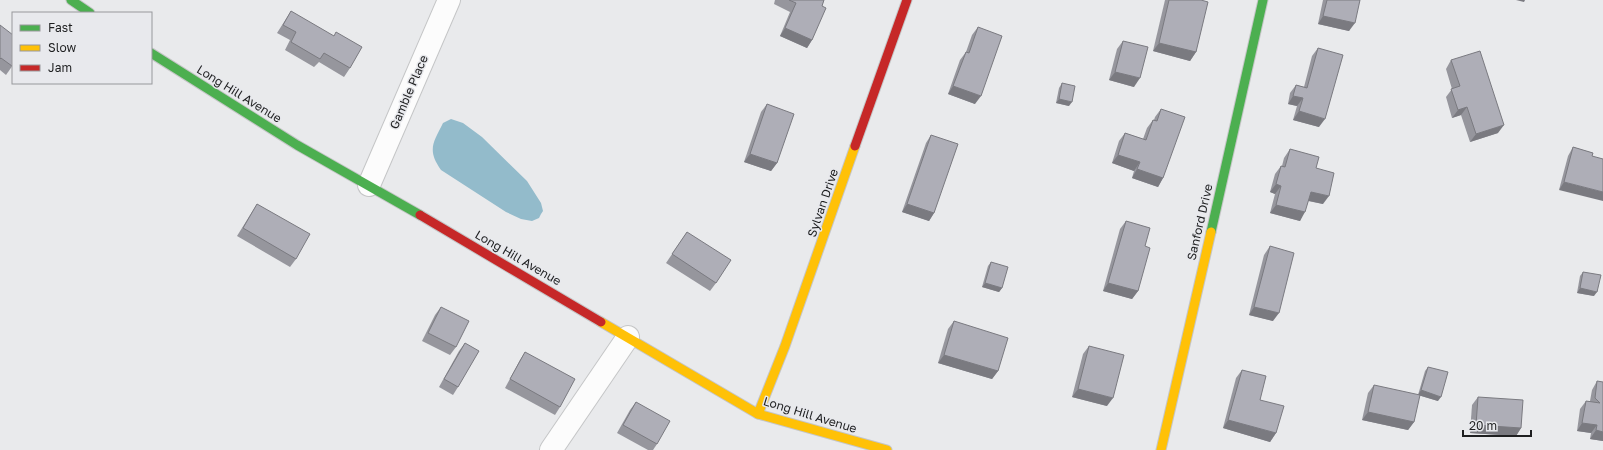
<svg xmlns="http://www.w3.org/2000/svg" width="1603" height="450" font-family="'Golos Text',sans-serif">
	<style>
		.water { fill: #93bbcb }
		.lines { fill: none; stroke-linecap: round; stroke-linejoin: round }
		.street-casing { stroke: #c5c6c7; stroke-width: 24 }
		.fast-casing { stroke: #c5c6c7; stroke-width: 11 }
		.slow-casing { stroke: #c5c6c7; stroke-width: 11 }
		.jam-casing { stroke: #c5c6c7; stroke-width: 11 }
		.street { stroke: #fcfcfc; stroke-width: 22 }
		.fast { stroke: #4caf50; stroke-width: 9 }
		.slow { stroke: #ffc107; stroke-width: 9 }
		.jam { stroke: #c62828; stroke-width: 9 }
		.wall { fill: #96969d }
		.shaded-wall { fill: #7a7a80 }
		.building { fill: #aeaeb7; stroke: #7a7a80 }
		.labels { text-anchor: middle; stroke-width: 3; stroke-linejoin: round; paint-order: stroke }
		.street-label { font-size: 12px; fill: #1e1f20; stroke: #e8e9ed }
	</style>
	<rect width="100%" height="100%" fill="#e9eaec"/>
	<path class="water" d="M451 119 463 123 482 137 527 181 541 203 543 211 541 214 539 218 532 221 521 219 506 212 441 170C427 150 433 143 443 123Z"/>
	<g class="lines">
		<defs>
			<g id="street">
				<path d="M369 185 449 0"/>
				<path d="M551 450 628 337"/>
			</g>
			<g id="fast">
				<path d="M71 0 90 13"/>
				<path d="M151 53 297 145 420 215"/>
				<path d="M1211 232 1263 0"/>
			</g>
			<g id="slow">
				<path d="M601 322 758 414 887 450"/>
				<path d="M758 414 785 346 855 146"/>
				<path d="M1161 450 1211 232"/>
			</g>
			<g id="jam">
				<path d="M855 146 907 0"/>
				<path d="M420 215 601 322"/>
			</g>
		</defs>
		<use href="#street" class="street-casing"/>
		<use href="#fast" class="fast-casing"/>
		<use href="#slow" class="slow-casing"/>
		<use href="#jam" class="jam-casing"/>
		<use href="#street" class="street"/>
		<use href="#fast" class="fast"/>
		<use href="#slow" class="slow"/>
		<use href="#jam" class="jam"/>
	</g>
	<g class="wall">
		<path d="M775 0H824L822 6 812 40 807 48 780 36 790 12 774 4Z"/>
		<path d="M1165 0H1201L1196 52 1190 61 1153 51Z"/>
		<path d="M1323 0H1360L1349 31 1318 24Z"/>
		<path d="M291 11 350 68 344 77 319 62 314 67 285 50 290 40 277 33Z"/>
		<path d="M0 25 13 65 6 75 0 70Z"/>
		<path d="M978 27 975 104 948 94 960 60 966 52 972 35Z"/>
		<path d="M1123 41 1134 87 1109 80 1117 49Z"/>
		<path d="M1318 48 1319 127 1293 120 1297 106 1288 104 1290 93 1296 85 1304 87 1312 56Z"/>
		<path d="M1451 60 1498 133 1470 142 1461 115 1452 118 1446 97 1452 89 1446 69Z"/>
		<path d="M1062 83 1069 106 1056 103 1059 88Z"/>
		<path d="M767 104 777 163 771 171 744 162 761 112Z"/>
		<path d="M1161 109 1163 178 1158 187 1132 178 1134 171 1112 163 1119 141 1125 133 1143 139 1147 128 1153 120H1154L1155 117Z"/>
		<path d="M931 135 934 213 929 221 902 212 926 143Z"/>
		<path d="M1573 147 1593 153 1559 190 1568 156Z"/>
		<path d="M1290 149 1316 168 1323 204 1308 201 1300 221 1270 213 1275 194 1270 192 1275 174 1281 166H1282L1284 158Z"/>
		<path d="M257 204 296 259 290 267 237 236Z"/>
		<path d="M1126 221 1145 246 1138 291 1132 299 1103 291 1120 229Z"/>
		<path d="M687 232 716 283 710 291 666 263Z"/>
		<path d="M1270 246 1273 321 1249 315 1264 255Z"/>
		<path d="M991 262 1002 288 999 292 982 287 988 266Z"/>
		<path d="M1583 272 1594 296 1577 293 1580 276Z"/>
		<path d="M441 307 456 347 450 355 422 341 435 315Z"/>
		<path d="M954 321 998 371 992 379 938 363 948 329Z"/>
		<path d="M465 343 458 387 453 395 439 387 459 351Z"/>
		<path d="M1089 346 1107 406 1072 397 1083 354Z"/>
		<path d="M525 352 560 407 555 415 505 388 520 360Z"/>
		<path d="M1428 367 1438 401 1418 395 1425 371Z"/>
		<path d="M1242 370 1260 400 1276 433 1270 442 1223 428 1236 378Z"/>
		<path d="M1597 381 1603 441 1590 439 1591 433 1577 431 1580 409 1586 401H1590L1592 390Z"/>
		<path d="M1374 385 1414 422 1408 430 1362 420 1368 393Z"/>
		<path d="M1478 397 1521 428 1516 436 1470 433 1472 405Z"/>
		<path d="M636 402 657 444 653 450H648L617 433 630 410Z"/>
	</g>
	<g class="shaded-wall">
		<path d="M1516 0H1525L1524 2Z"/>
		<path d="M1323 16 1355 23 1349 31 1318 24Z"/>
		<path d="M785 28 812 40 807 48 780 36Z"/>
		<path d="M1159 43 1196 52 1190 61 1153 51Z"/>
		<path d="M1115 72 1140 78 1134 87 1109 80Z"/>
		<path d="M953 86 981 96 975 104 948 94Z"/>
		<path d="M1293 96 1303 98 1297 106 1288 104Z"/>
		<path d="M1059 99 1072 102 1069 106 1056 103Z"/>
		<path d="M1467 107 1461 115 1452 118 1458 110Z"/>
		<path d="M1299 111 1325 119 1319 127 1293 120Z"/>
		<path d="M1504 125 1498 133 1470 142 1476 134Z"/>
		<path d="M750 154 777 163 771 171 744 162Z"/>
		<path d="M1118 155 1140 162 1134 171 1112 163Z"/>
		<path d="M1137 169 1163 178 1158 187 1132 178Z"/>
		<path d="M1564 182 1603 192V201L1559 190Z"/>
		<path d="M1276 184 1281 186 1275 194 1270 192Z"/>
		<path d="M1311 192 1329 196 1323 204 1305 200Z"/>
		<path d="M907 204 934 213 929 221 902 212Z"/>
		<path d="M1276 205 1305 212 1300 221 1270 213Z"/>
		<path d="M985 283 1002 288 999 292 982 287Z"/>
		<path d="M1108 283 1138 291 1132 299 1103 291Z"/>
		<path d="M1580 288 1597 292 1594 296 1577 293Z"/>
		<path d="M1254 307 1279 313 1273 321 1249 315Z"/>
		<path d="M944 355 998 371 992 379 938 363Z"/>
		<path d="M1078 389 1113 398 1107 406 1072 397Z"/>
		<path d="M1421 390 1441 397 1438 401 1418 395Z"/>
		<path d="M1368 412 1414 422 1408 430 1362 420Z"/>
		<path d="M1228 420 1276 433 1270 442 1223 428Z"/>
		<path d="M1582 423 1597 425 1591 433 1577 431Z"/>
		<path d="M1476 425 1521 428 1516 436 1470 433Z"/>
		<path d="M1596 430 1603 432V441L1590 439Z"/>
	</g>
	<g class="building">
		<path d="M789 0H824L822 6 826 8 812 40 785 28 796 3Z"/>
		<path d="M1169 0H1201L1208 2 1196 52 1159 43Z"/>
		<path d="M1327 0H1360L1355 23 1323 16Z"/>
		<path d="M291 11 334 36 336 32 362 47 350 68 324 53 320 59 291 42 296 32 283 25Z"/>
		<path d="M0 25 13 35V65L12 66 1 58 0 59Z"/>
		<path d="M978 27 1002 36 981 96 953 86 966 52 969 53Z"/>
		<path d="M1123 41 1148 47 1140 78 1115 72Z"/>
		<path d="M1318 48 1343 55 1325 119 1299 111 1303 98 1293 96 1296 85 1307 88Z"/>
		<path d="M1480 51 1504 125 1476 134 1467 107 1458 110 1451 89 1460 86 1451 60Z"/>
		<path d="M1062 83 1075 86 1072 102 1059 99Z"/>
		<path d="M767 104 794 114 777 163 750 154Z"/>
		<path d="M1161 109 1185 117 1163 178 1137 169 1140 162 1118 155 1125 133 1146 140 1153 120 1157 121Z"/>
		<path d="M931 135 958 144 934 213 907 204Z"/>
		<path d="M1573 147 1593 153 1592 156 1603 159V192L1564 182Z"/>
		<path d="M1290 149 1319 157 1316 168 1334 173 1329 196 1311 192 1305 212 1276 205 1281 186 1276 184 1281 166 1285 167Z"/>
		<path d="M257 204 310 234 296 259 243 228Z"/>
		<path d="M1126 221 1150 228 1145 246 1150 248 1138 291 1108 283Z"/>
		<path d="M687 232 731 260 716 283 672 254Z"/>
		<path d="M1270 246 1294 253 1279 313 1254 307Z"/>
		<path d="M991 262 1008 267 1002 288 985 283Z"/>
		<path d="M1583 272 1601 275 1597 292 1580 288Z"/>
		<path d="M441 307 469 321 456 347 428 333Z"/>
		<path d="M954 321 1008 338 998 371 944 355Z"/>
		<path d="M465 343 479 351 458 387 444 379Z"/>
		<path d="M1089 346 1124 355 1113 398 1078 389Z"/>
		<path d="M525 352 575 379 560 407 510 379Z"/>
		<path d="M1428 367 1448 372 1441 397 1421 390Z"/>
		<path d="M1242 370 1266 376 1260 400 1284 406 1276 433 1228 420Z"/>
		<path d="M1597 381 1603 382V432L1596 430 1597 425 1582 423 1586 401 1600 403 1595 398Z"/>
		<path d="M1374 385 1420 395 1414 422 1368 412Z"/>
		<path d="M1478 397 1523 400 1521 428 1476 425Z"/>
		<path d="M636 402 670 421 657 444 623 425Z"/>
	</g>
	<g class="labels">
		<g class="street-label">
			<text transform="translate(409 92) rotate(-67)" y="4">Gamble Place</text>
			<text transform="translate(239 94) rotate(32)" y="4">Long Hill Avenue</text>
			<text transform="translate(823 203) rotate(-71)" y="4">Sylvan Drive</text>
			<text transform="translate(1200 222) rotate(-77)" y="4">Sanford Drive</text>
			<text transform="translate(518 258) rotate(30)" y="4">Long Hill Avenue</text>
			<text transform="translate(810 415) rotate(17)" y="4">Long Hill Avenue</text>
		</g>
	</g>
	<rect x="12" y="12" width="140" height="72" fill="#e8e9ed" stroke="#97989b"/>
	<rect x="20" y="25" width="20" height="6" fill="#4caf50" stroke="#97989b"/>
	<text x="48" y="32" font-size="12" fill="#1e1f20">Fast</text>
	<rect x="20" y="45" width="20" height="6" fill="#ffc107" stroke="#97989b"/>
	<text x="48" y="52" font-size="12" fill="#1e1f20">Slow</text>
	<rect x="20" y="65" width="20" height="6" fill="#c62828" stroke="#97989b"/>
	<text x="48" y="72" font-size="12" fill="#1e1f20">Jam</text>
	<path d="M1463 430v6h68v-6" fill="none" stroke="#1e1f20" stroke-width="2"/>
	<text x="1469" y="430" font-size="12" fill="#1e1f20" stroke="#e8e9ed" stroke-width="3" paint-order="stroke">20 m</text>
</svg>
